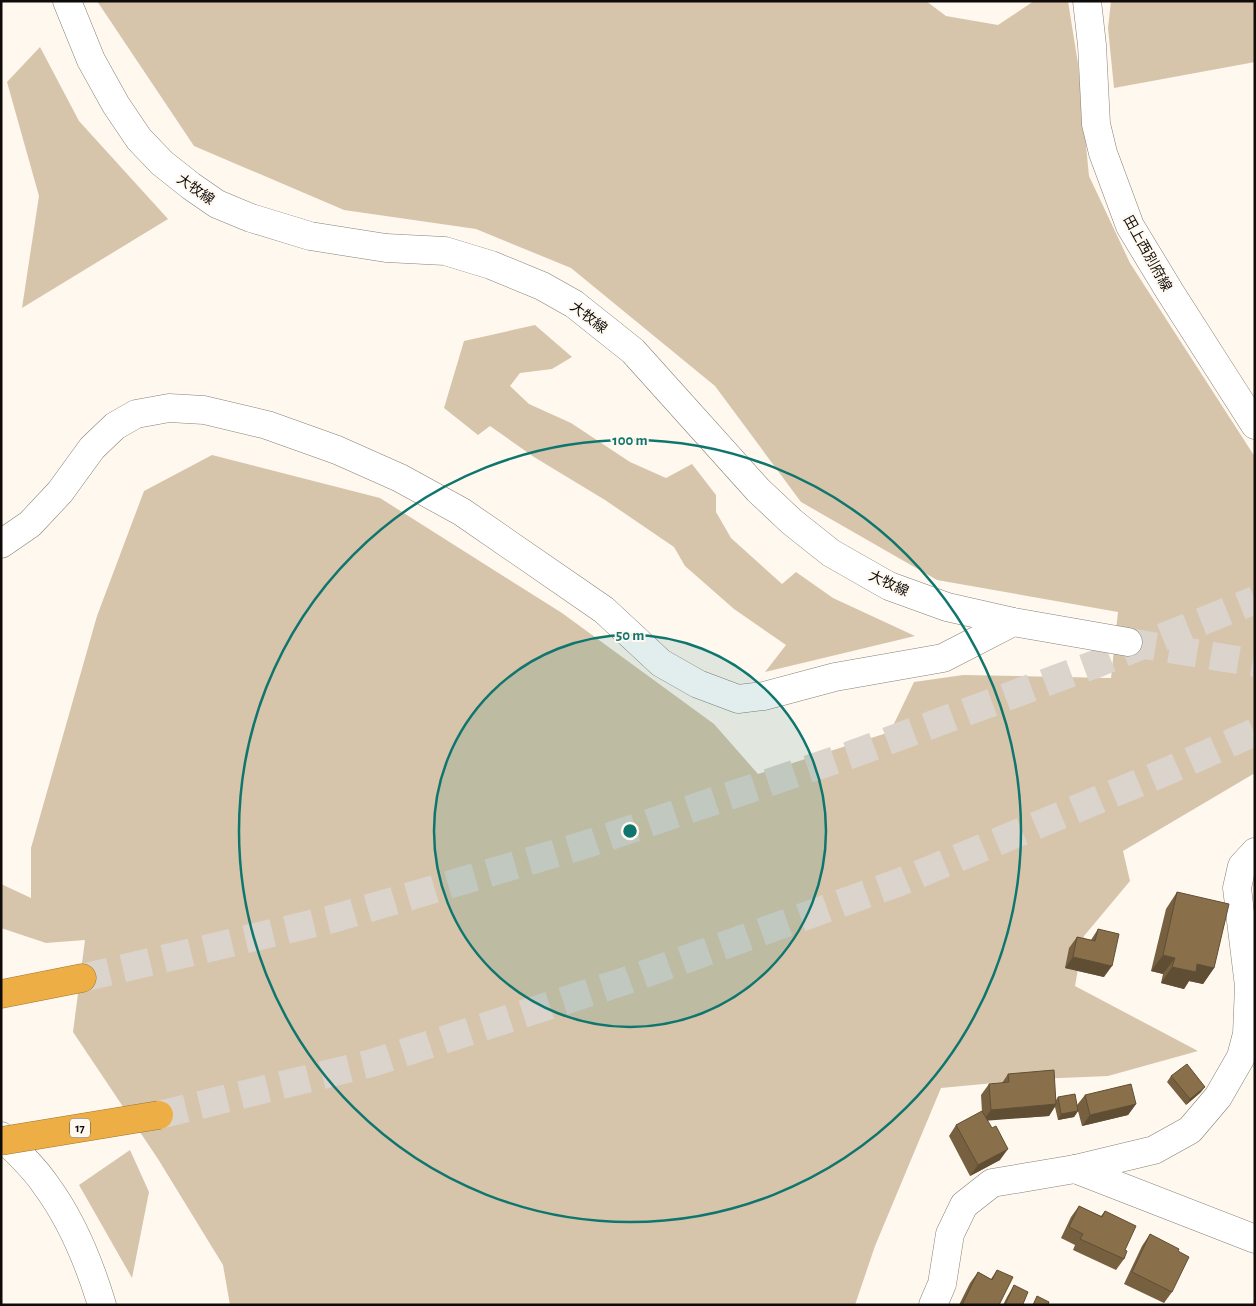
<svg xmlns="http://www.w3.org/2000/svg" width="1256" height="1306" font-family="'Alegreya Sans','Noto Sans JP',sans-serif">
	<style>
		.green { fill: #d7c5ab }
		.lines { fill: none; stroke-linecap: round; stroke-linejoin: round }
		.secondary-tunnel { stroke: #dad4cc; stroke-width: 28; stroke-dasharray: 28 14; stroke-linecap: butt }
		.highway-tunnel { stroke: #dad4cc; stroke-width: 28; stroke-dasharray: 28 14; stroke-linecap: butt }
		.street-casing { stroke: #878076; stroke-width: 29 }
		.secondary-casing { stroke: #878076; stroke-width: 29 }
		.highway-casing { stroke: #9f7530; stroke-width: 29 }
		.street { stroke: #fff; stroke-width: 28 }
		.secondary { stroke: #fff; stroke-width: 28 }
		.highway { stroke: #edae45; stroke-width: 28 }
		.highway-bridge-casing { stroke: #9f7530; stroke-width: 29; stroke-linecap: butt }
		.highway-bridge { stroke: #edae45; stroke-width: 28 }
		.wall { fill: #766040 }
		.shaded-wall { fill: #604e34 }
		.building { fill: #89704b; stroke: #604e34 }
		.ring { fill: none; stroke: #0f766e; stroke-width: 2.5 }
		.labels { text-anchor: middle; stroke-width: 4; stroke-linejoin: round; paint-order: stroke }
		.shield { fill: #fef8ef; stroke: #56524d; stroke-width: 1 }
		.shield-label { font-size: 12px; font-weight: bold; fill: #0e0b08 }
		.street-label { font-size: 14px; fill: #0e0b08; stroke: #fef8ef }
		.centre { fill: #0f766e; stroke: #fef8ef; stroke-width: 2.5 }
		.ring-label { font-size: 15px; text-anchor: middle; font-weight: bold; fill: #0f766e; stroke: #fef8ef; stroke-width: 4; stroke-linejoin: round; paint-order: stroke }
	</style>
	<rect width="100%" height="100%" fill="#fef8ef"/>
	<g class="green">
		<path d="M97 1H926L946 16 998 25 1034 1H1068L1078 64 1089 176 1130 263 1255 457V773L1123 851 1130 881 1084 936 1075 986 1198 1051 1108 1076 1037 1079 941 1088 875 1246 855 1305H230L223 1265 158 1159 73 1032 85 940 46 943 1 928V884L31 898V848L97 616 144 491 212 455 380 498 562 613 714 724 758 774 890 732 914 682 963 675 1111 678 1118 612 937 580 801 502 715 386 571 268 476 229 344 210 194 146Z"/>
		<path d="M1111 1H1255V62L1114 88 1108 28Z"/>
		<path d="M40 47 79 121 168 219 22 308 39 196 7 82Z"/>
		<path d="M535 325 572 357 552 369 520 373 510 386 529 404 571 423 630 462 666 478 692 464 716 495V512L731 538 782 584 796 572 833 598 915 636 765 672 786 645 734 609 685 566 674 547 605 500 534 457 490 426 478 435 444 408 464 341Z"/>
		<path d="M130 1150 149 1192 132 1278 79 1185Z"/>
	</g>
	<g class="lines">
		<path class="secondary-tunnel" d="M1128 642 1255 663"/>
		<g class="highway-tunnel">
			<path d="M82 978 332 919 584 845 850 755 1101 662 1255 600"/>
			<path d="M159 1115 372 1063 628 980 900 882 1170 770 1255 732"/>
		</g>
		<defs>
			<g id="street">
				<path d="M1 544 30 524 60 492 92 448 115 426 136 414 169 408 204 410 267 425 337 450 400 478 462 512 604 610 661 663 698 684 738 699 764 696 835 677 943 658 1013 622"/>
				<path d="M1 1136C16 1151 33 1166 45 1184 72 1220 89 1262 102 1305"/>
				<path d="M1075 1169 1255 1239"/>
				<path d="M933 1305 942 1284 950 1234 964 1205 992 1183 1075 1169 1154 1150 1190 1130 1218 1097 1241 1057 1247 1034 1249 986 1237 888 1242 866 1255 852"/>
			</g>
			<g id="secondary">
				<path d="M67 1 91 60 116 105 139 139 162 163 191 186 217 204 251 218 310 236 386 248 445 251 491 265 542 286 574 304 633 351 758 490 792 522 831 553 889 586 947 607 1013 622 1128 642"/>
				<path d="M1087 1 1092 45 1096 124 1103 153 1130 226 1170 292 1255 425"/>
			</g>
			<path id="highway" d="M1 994 82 978"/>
		</defs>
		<use href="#street" class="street-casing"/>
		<use href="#secondary" class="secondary-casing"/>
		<use href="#highway" class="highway-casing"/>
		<use href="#street" class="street"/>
		<use href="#secondary" class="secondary"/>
		<use href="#highway" class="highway"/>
		<defs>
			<path id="highway-bridge" d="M1 1141 159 1115"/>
		</defs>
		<use href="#highway-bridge" class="highway-bridge-casing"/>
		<use href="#highway-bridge" class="highway-bridge"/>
	</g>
	<g class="wall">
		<path d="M1177 892 1214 968 1203 984 1189 981 1184 989 1161 983 1163 974 1151 971 1166 909Z"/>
		<path d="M1098 929 1104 977 1065 968 1069 948 1077 937 1091 940Z"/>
		<path d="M1008 1074 1056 1100 1058 1097 1077 1105 1085 1095 1136 1104 1128 1115 1082 1126 1078 1111 1074 1117 1058 1120 1055 1107 1049 1116 987 1120 1000 1160 970 1176 949 1136 956 1125 982 1112 981 1095 989 1084 1002 1083Z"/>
		<path d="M1171 1076 1201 1092 1186 1105 1167 1082Z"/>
		<path d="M1079 1206 1101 1216 1105 1211 1125 1250 1124 1259 1116 1270 1073 1250 1075 1245 1061 1238 1071 1217Z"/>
		<path d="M1150 1234 1178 1251 1172 1292 1164 1303 1124 1284 1142 1246Z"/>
		<path d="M997 1270 999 1305H959L970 1283 978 1272 991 1279Z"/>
		<path d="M1014 1285 1023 1304 1025 1305H1003L1007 1297Z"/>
	</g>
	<g class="shaded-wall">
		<path d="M1163 955 1175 958 1163 974 1151 971Z"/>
		<path d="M1073 957 1112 966 1104 977 1065 968Z"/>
		<path d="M1197 964 1214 968 1203 984 1189 981 1184 989 1161 983 1172 967Z"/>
		<path d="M1205 1087 1201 1092 1186 1105 1190 1099Z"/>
		<path d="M1056 1104 1049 1116 983 1121 991 1110Z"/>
		<path d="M1136 1104 1128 1115 1082 1126 1090 1115Z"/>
		<path d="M1078 1111 1074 1117 1058 1120 1061 1114Z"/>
		<path d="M1008 1149 1000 1160 970 1176 978 1165Z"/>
	</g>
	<g class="building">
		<path d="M1177 892 1229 904 1214 968 1197 964 1196 972 1172 967 1175 958 1163 955Z"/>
		<path d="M1098 929 1119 934 1112 966 1073 957 1077 937 1095 941Z"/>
		<path d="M1187 1064 1205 1087 1190 1099 1171 1076Z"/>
		<path d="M1054 1070 1056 1104 991 1110 989 1084 1009 1082 1008 1074Z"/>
		<path d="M1131 1084 1136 1104 1090 1115 1085 1095Z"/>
		<path d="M1075 1094 1078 1111 1061 1114 1058 1097Z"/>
		<path d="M982 1111 992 1128 996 1126 1008 1149 978 1165 956 1125Z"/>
		<path d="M1079 1206 1102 1217 1105 1211 1136 1226 1125 1250 1127 1251 1124 1259 1080 1239 1083 1234 1069 1227Z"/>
		<path d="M1150 1234 1179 1249 1178 1251 1189 1257 1172 1292 1132 1272Z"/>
		<path d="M997 1270 1013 1277 999 1305H962L978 1272 992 1280Z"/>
		<path d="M1014 1285 1028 1292 1023 1304 1025 1305H1005Z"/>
		<path d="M1037 1296 1049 1302 1048 1305H1033Z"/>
	</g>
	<circle cx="630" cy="831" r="196" fill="#0f766e" fill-opacity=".12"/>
	<g class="ring">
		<circle cx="630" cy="831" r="196"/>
		<circle cx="630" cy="831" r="391"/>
	</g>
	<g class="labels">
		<rect class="shield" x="70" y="1118.5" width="20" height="19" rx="4"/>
		<g class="shield-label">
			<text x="80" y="1132">17</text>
		</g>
		<g class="street-label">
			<text transform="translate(196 189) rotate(35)" y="5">大牧線</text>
			<text transform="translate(1148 253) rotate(61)" y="5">田上西別府線</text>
			<text transform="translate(589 317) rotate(37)" y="5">大牧線</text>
			<text transform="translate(889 583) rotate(25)" y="5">大牧線</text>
		</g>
	</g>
	<circle cx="630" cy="831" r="8" class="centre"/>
	<g class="ring-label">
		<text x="630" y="445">100 m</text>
		<text x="630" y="640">50 m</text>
	</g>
	<rect width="1256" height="1306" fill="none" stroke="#0e0b08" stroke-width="5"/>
</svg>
